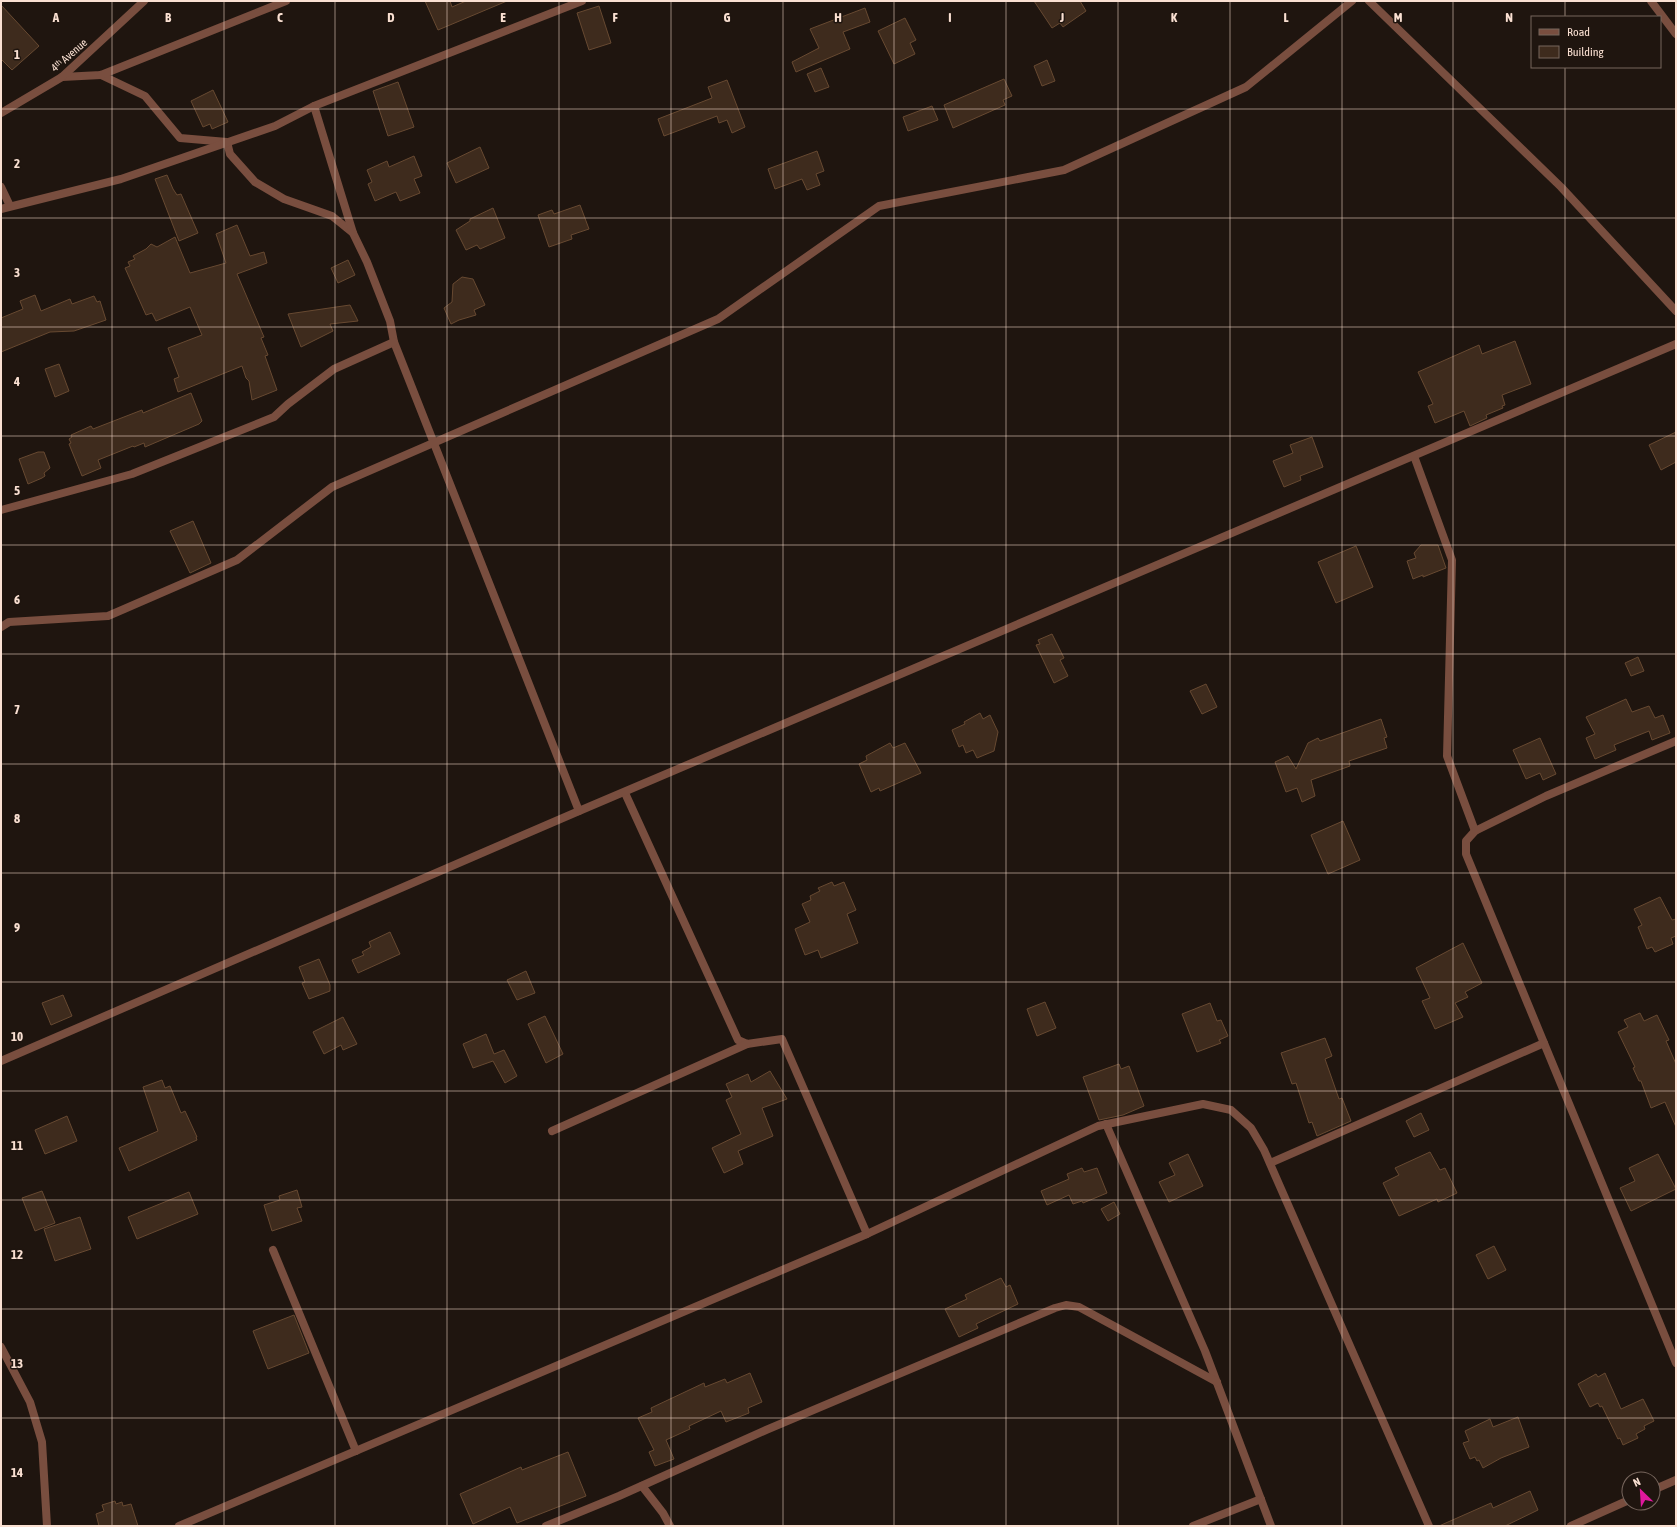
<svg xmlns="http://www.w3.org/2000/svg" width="1677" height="1527" font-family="'Asap Condensed',sans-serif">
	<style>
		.building { fill: #3e2b1d; stroke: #674931 }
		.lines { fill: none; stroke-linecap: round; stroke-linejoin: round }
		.minor { stroke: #794e3f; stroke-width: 8 }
		.grid { fill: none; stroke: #fae0d2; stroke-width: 1; stroke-opacity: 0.55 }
		.labels { text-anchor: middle; stroke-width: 3; stroke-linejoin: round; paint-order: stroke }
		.street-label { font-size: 11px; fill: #fae0d2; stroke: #1f150f }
		.grid-label { font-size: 13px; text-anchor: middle; font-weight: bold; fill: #fae0d2; stroke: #1f150f; stroke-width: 3; stroke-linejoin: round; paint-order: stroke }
	</style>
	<rect width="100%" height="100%" fill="#1f150f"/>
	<g class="building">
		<path d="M425 1H450L452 7 466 1H507L438 30Z"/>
		<path d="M1034 1H1080L1086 11 1063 27 1060 23 1052 28Z"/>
		<path d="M1 5 39 46 12 70 1 59Z"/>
		<path d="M599 6 611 43 589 50 577 13Z"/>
		<path d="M865 8 870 22 843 32 850 49 796 72 792 62 819 48 810 29Z"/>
		<path d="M905 18 916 40 910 43 915 54 894 64 878 31Z"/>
		<path d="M1047 60 1055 81 1042 86 1034 66Z"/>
		<path d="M821 68 829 87 815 92 807 74Z"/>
		<path d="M1004 79 1012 96 1003 100 1005 105 953 128 944 105Z"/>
		<path d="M727 80 745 127 732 133 727 120 719 123 717 116 664 136 658 119 712 98 708 87Z"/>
		<path d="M398 82 414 127 388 136 373 91Z"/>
		<path d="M213 90 228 122 212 129 210 124 203 127 191 101Z"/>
		<path d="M932 106 938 120 908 131 903 117Z"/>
		<path d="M480 147 489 168 456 183 447 163Z"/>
		<path d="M817 151 824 171 816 174 820 185 807 190 802 179 775 189 768 169Z"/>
		<path d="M414 156 422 176 414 179 420 193 400 201 396 192 375 201 368 184 372 182 367 170 387 161 389 167Z"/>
		<path d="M167 175 173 189 177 195 181 194 198 233 179 241 155 179Z"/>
		<path d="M580 205 589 229 571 235 572 239 549 247 538 215 552 210 554 214Z"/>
		<path d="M493 208 505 238 480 249 477 245 466 250 456 230 470 221V219Z"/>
		<path d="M237 225 250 256 264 252 267 263 237 274 264 337 261 338 268 355 265 356 277 390 252 400 249 381 246 378 242 366 178 392 174 379 179 377 168 348 202 335 190 307 156 321 152 313 146 315 125 268 130 266 128 262 135 259 133 256 146 249 151 244 157 247 175 237 190 273 226 263 216 234Z"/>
		<path d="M348 260 355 275 338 283 331 268Z"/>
		<path d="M462 277 473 279 485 305 474 310 476 315 459 320 451 324 444 308 452 302 453 284Z"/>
		<path d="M35 295 41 311 70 299 72 304 94 296 97 302 100 301 106 320 74 331 50 332 1 352V318L23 309 20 301Z"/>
		<path d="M350 305 358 321 330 324 333 331 301 347 288 314Z"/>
		<path d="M1515 341 1531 384 1502 395 1505 405 1502 406 1503 408 1486 415 1487 418 1470 426 1464 411 1435 423 1428 406 1433 404 1418 372 1479 345 1482 354Z"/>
		<path d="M59 364 69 391 55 397 45 369Z"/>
		<path d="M191 393 202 421 199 424 145 447 144 443 134 447 133 446 98 460 101 468 82 476 69 444 71 443 69 439 72 437 71 435 91 426 93 429 142 410 143 413Z"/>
		<path d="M1676 432V462L1661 470 1649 445Z"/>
		<path d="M1312 437 1323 467 1300 476 1301 480 1284 487 1273 461 1293 453 1290 445Z"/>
		<path d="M38 452H44L50 468 44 473 45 476 42 478 28 484 19 459Z"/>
		<path d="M193 521 211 563 190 573 170 531Z"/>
		<path d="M1421 545H1438L1446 568 1423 577V575L1413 579 1407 561 1416 558 1414 553Z"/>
		<path d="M1356 546 1373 587 1336 603 1318 562Z"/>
		<path d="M1052 634 1064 658 1060 660 1068 676 1054 683 1036 645 1040 644 1038 640Z"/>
		<path d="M1638 657 1644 671 1631 676 1625 663Z"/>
		<path d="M1206 684 1217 707 1202 714 1190 691Z"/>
		<path d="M1626 699 1632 712 1649 706 1655 718 1663 715 1670 733 1652 740 1649 731 1614 745 1616 750 1595 759 1586 738 1595 734 1586 717Z"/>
		<path d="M980 713 983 719 990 715 998 732 994 751 977 758 973 750 966 753 963 745 959 747 952 730 965 724 964 722Z"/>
		<path d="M1381 719 1387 737 1384 738 1387 748 1349 761 1350 766 1311 780 1315 796 1302 802 1297 788 1286 792 1275 762 1288 756 1296 769 1308 743 1318 738 1320 741Z"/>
		<path d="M1540 738 1556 774 1543 780 1540 773 1526 779 1513 750Z"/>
		<path d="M890 743 893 748 905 743 921 773 880 791 879 788 871 792 859 764 867 760 866 756Z"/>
		<path d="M1343 821 1360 860 1328 874 1311 835Z"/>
		<path d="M832 882 834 886 844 882 856 910 847 914 858 943 821 958 818 950 805 955 795 929 810 922 802 904 811 900 810 896 820 891 818 888Z"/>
		<path d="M1660 897 1672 920 1676 919V936L1671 938 1673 944 1655 952 1652 947 1647 949 1638 927 1642 925 1634 909Z"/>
		<path d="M390 932 400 954 358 973 352 960 364 955 362 952 371 947 369 942Z"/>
		<path d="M1463 943 1482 983 1465 992 1468 997 1455 1003 1463 1017 1435 1029 1422 1001 1430 998 1416 968Z"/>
		<path d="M319 959 330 985V991L309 999 302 983 305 982 299 967Z"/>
		<path d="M526 971 535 993 517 1000 507 980Z"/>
		<path d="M63 995 72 1016 51 1025 42 1003Z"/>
		<path d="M1045 1002 1056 1028 1037 1036 1027 1009Z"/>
		<path d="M1210 1003 1217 1021 1221 1020 1228 1036 1219 1040 1221 1043 1197 1052 1182 1014Z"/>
		<path d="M1640 1013 1644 1021 1657 1015 1669 1040 1666 1041 1676 1064V1127L1665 1102 1651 1108 1641 1081H1639L1633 1068 1635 1067 1618 1032 1628 1027 1624 1020Z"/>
		<path d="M545 1016 563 1054 546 1063 528 1024Z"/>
		<path d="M343 1017 357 1044 343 1050 341 1045 324 1054 313 1032Z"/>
		<path d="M486 1034 494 1054 504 1050 517 1076 505 1083 493 1061 473 1068 463 1044Z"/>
		<path d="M1325 1038 1332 1056 1325 1059 1339 1099 1342 1098 1351 1121 1317 1136 1312 1122 1309 1123 1296 1083 1292 1084 1281 1053Z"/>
		<path d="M1119 1064 1121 1069 1129 1066 1144 1106 1123 1115 1099 1120 1083 1077Z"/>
		<path d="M770 1071 787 1099 762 1108 773 1136 738 1151 743 1164 724 1173 712 1148 741 1134 726 1100 732 1097 726 1084 748 1074 751 1082Z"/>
		<path d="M162 1080 165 1088 170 1086 181 1113 185 1111 197 1137H196L197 1140 129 1171 119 1148 158 1131 143 1087Z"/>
		<path d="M1421 1113 1429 1130 1414 1137 1406 1121Z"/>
		<path d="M67 1116 77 1141 45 1154 35 1130Z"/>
		<path d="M1430 1152 1440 1170 1445 1168 1457 1193 1438 1202 1437 1199 1399 1216 1383 1183 1399 1175 1395 1168Z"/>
		<path d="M1188 1154 1203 1186 1169 1202 1159 1182 1175 1175 1169 1163Z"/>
		<path d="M1658 1154 1676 1189 1631 1211 1620 1188 1635 1181 1629 1168Z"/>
		<path d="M1082 1168 1084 1172 1097 1168 1107 1193 1083 1203 1082 1201 1073 1204 1069 1195 1047 1205 1041 1191 1069 1179 1067 1174Z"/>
		<path d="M297 1190 302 1207 297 1208 302 1221 272 1231 264 1205 280 1200 279 1196Z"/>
		<path d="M42 1191 55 1223 35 1231 22 1198Z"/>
		<path d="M189 1192 198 1214 137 1239 128 1217Z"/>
		<path d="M1114 1202 1120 1214 1108 1221 1101 1209Z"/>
		<path d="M80 1217 91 1249 55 1261 44 1229Z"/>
		<path d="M1494 1246 1506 1270 1488 1279 1476 1255Z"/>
		<path d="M1001 1278 1006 1287 1010 1285 1018 1304 976 1324 978 1328 959 1337 945 1309 967 1299 965 1295Z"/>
		<path d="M294 1315 309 1353 268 1369 253 1331Z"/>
		<path d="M750 1373 762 1402 748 1408 749 1413 726 1422 721 1411 689 1426 690 1429 666 1440 674 1459 655 1466 649 1452 654 1450 638 1418 652 1412 651 1408 704 1383 705 1387 725 1379 727 1383Z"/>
		<path d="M1605 1373 1621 1409 1643 1399 1654 1421 1644 1426 1645 1429 1636 1434 1638 1438 1623 1445 1620 1438 1618 1439 1602 1406 1600 1407 1598 1403 1590 1407 1578 1384 1596 1374 1598 1377Z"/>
		<path d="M1518 1417 1529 1447 1501 1458 1483 1468 1479 1460 1477 1461 1475 1457 1470 1459 1463 1443 1469 1441 1465 1431 1490 1419 1493 1427Z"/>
		<path d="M568 1452 586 1496 517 1523 510 1507 473 1524 460 1494 521 1467 522 1470Z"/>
		<path d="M1530 1491 1538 1510 1505 1526H1439L1491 1503 1493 1508Z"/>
		<path d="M115 1501 116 1504 122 1502 123 1506 131 1504 138 1526H99L96 1514 104 1511 102 1505Z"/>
	</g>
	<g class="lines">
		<g class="minor">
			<path d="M1369 1 1561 187 1676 311"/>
			<path d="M1651 1 1676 34"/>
			<path d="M101 75 145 96 180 138 227 142 230 154 255 182 284 199 332 216 353 233 367 262 390 321 394 342 579 811"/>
			<path d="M62 77 101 75 286 1"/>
			<path d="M314 106 353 233"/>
			<path d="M1 113 62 77 144 1"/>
			<path d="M1 187 10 206"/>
			<path d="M1 209 121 179 275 126 314 106 582 1"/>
			<path d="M1414 456 1452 560 1447 756 1475 831"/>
			<path d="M1 510 132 474 274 417 288 404 334 369 394 342"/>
			<path d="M1 627 9 622 108 616 237 560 332 487 718 319 879 206 1064 170 1246 87 1352 1"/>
			<path d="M1676 741 1546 796 1475 831 1466 841V854L1676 1363"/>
			<path d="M625 793 738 1040 747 1044 782 1039 867 1234"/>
			<path d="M1 1061 579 811 1676 344"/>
			<path d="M1106 1124 1205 1351 1271 1526"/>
			<path d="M552 1131 747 1044"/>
			<path d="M1270 1163 1544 1043"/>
			<path d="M273 1250 356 1451"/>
			<path d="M1 1347 30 1402 42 1442 47 1526"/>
			<path d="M642 1486 663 1513 670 1526"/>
			<path d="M1653 1490 1676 1480"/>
			<path d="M179 1526 867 1234 1098 1126 1203 1104 1231 1110 1251 1128 1264 1150 1429 1526"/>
			<path d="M546 1526 619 1496 766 1430 1055 1308 1066 1305 1079 1307 1217 1382"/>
			<path d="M1193 1526 1261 1499"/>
			<path d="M1571 1526 1629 1500"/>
		</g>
	</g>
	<path class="grid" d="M112 1V1526M224 1V1526M335 1V1526M447 1V1526M559 1V1526M671 1V1526M783 1V1526M894 1V1526M1006 1V1526M1118 1V1526M1230 1V1526M1342 1V1526M1453 1V1526M1565 1V17M1565 67V1526M1 109H1676M1 218H1676M1 327H1676M1 436H1676M1 545H1676M1 654H1676M1 764H1676M1 873H1676M1 982H1676M1 1091H1676M1 1200H1676M1 1309H1676M1 1418H1676"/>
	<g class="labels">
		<g class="street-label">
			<text transform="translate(69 55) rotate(-41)" y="4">4ᵗʰ Avenue</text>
		</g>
	</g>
	<g class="grid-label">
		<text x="56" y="22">A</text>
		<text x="168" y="22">B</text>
		<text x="280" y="22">C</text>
		<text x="391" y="22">D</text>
		<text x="503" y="22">E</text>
		<text x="615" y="22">F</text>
		<text x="727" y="22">G</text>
		<text x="838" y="22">H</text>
		<text x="950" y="22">I</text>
		<text x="1062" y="22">J</text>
		<text x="1174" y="22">K</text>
		<text x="1286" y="22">L</text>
		<text x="1398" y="22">M</text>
		<text x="1509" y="22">N</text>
		<text x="17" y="59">1</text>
		<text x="17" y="168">2</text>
		<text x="17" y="277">3</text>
		<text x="17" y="386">4</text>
		<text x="17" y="495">5</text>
		<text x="17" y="604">6</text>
		<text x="17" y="714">7</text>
		<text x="17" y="823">8</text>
		<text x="17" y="932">9</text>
		<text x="17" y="1041">10</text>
		<text x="17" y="1150">11</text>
		<text x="17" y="1259">12</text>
		<text x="17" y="1368">13</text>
		<text x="17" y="1477">14</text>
	</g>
	<rect width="1677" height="1527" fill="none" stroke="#fae0d2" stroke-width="4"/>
	<rect x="1531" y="16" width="130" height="52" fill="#1f150f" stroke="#77665d"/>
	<rect x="1539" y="29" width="20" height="6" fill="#794e3f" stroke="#77665d"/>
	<text x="1567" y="36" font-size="12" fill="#fae0d2">Road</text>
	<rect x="1539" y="46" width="20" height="12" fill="#3e2b1d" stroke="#77665d"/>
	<text x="1567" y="56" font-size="12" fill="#fae0d2">Building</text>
	<g transform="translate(1641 1491) rotate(335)"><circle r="19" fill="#1f150f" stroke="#77665d"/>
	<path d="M0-3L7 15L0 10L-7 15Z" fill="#e0189e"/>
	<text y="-6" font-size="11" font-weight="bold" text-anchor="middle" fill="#fae0d2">N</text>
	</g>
</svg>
